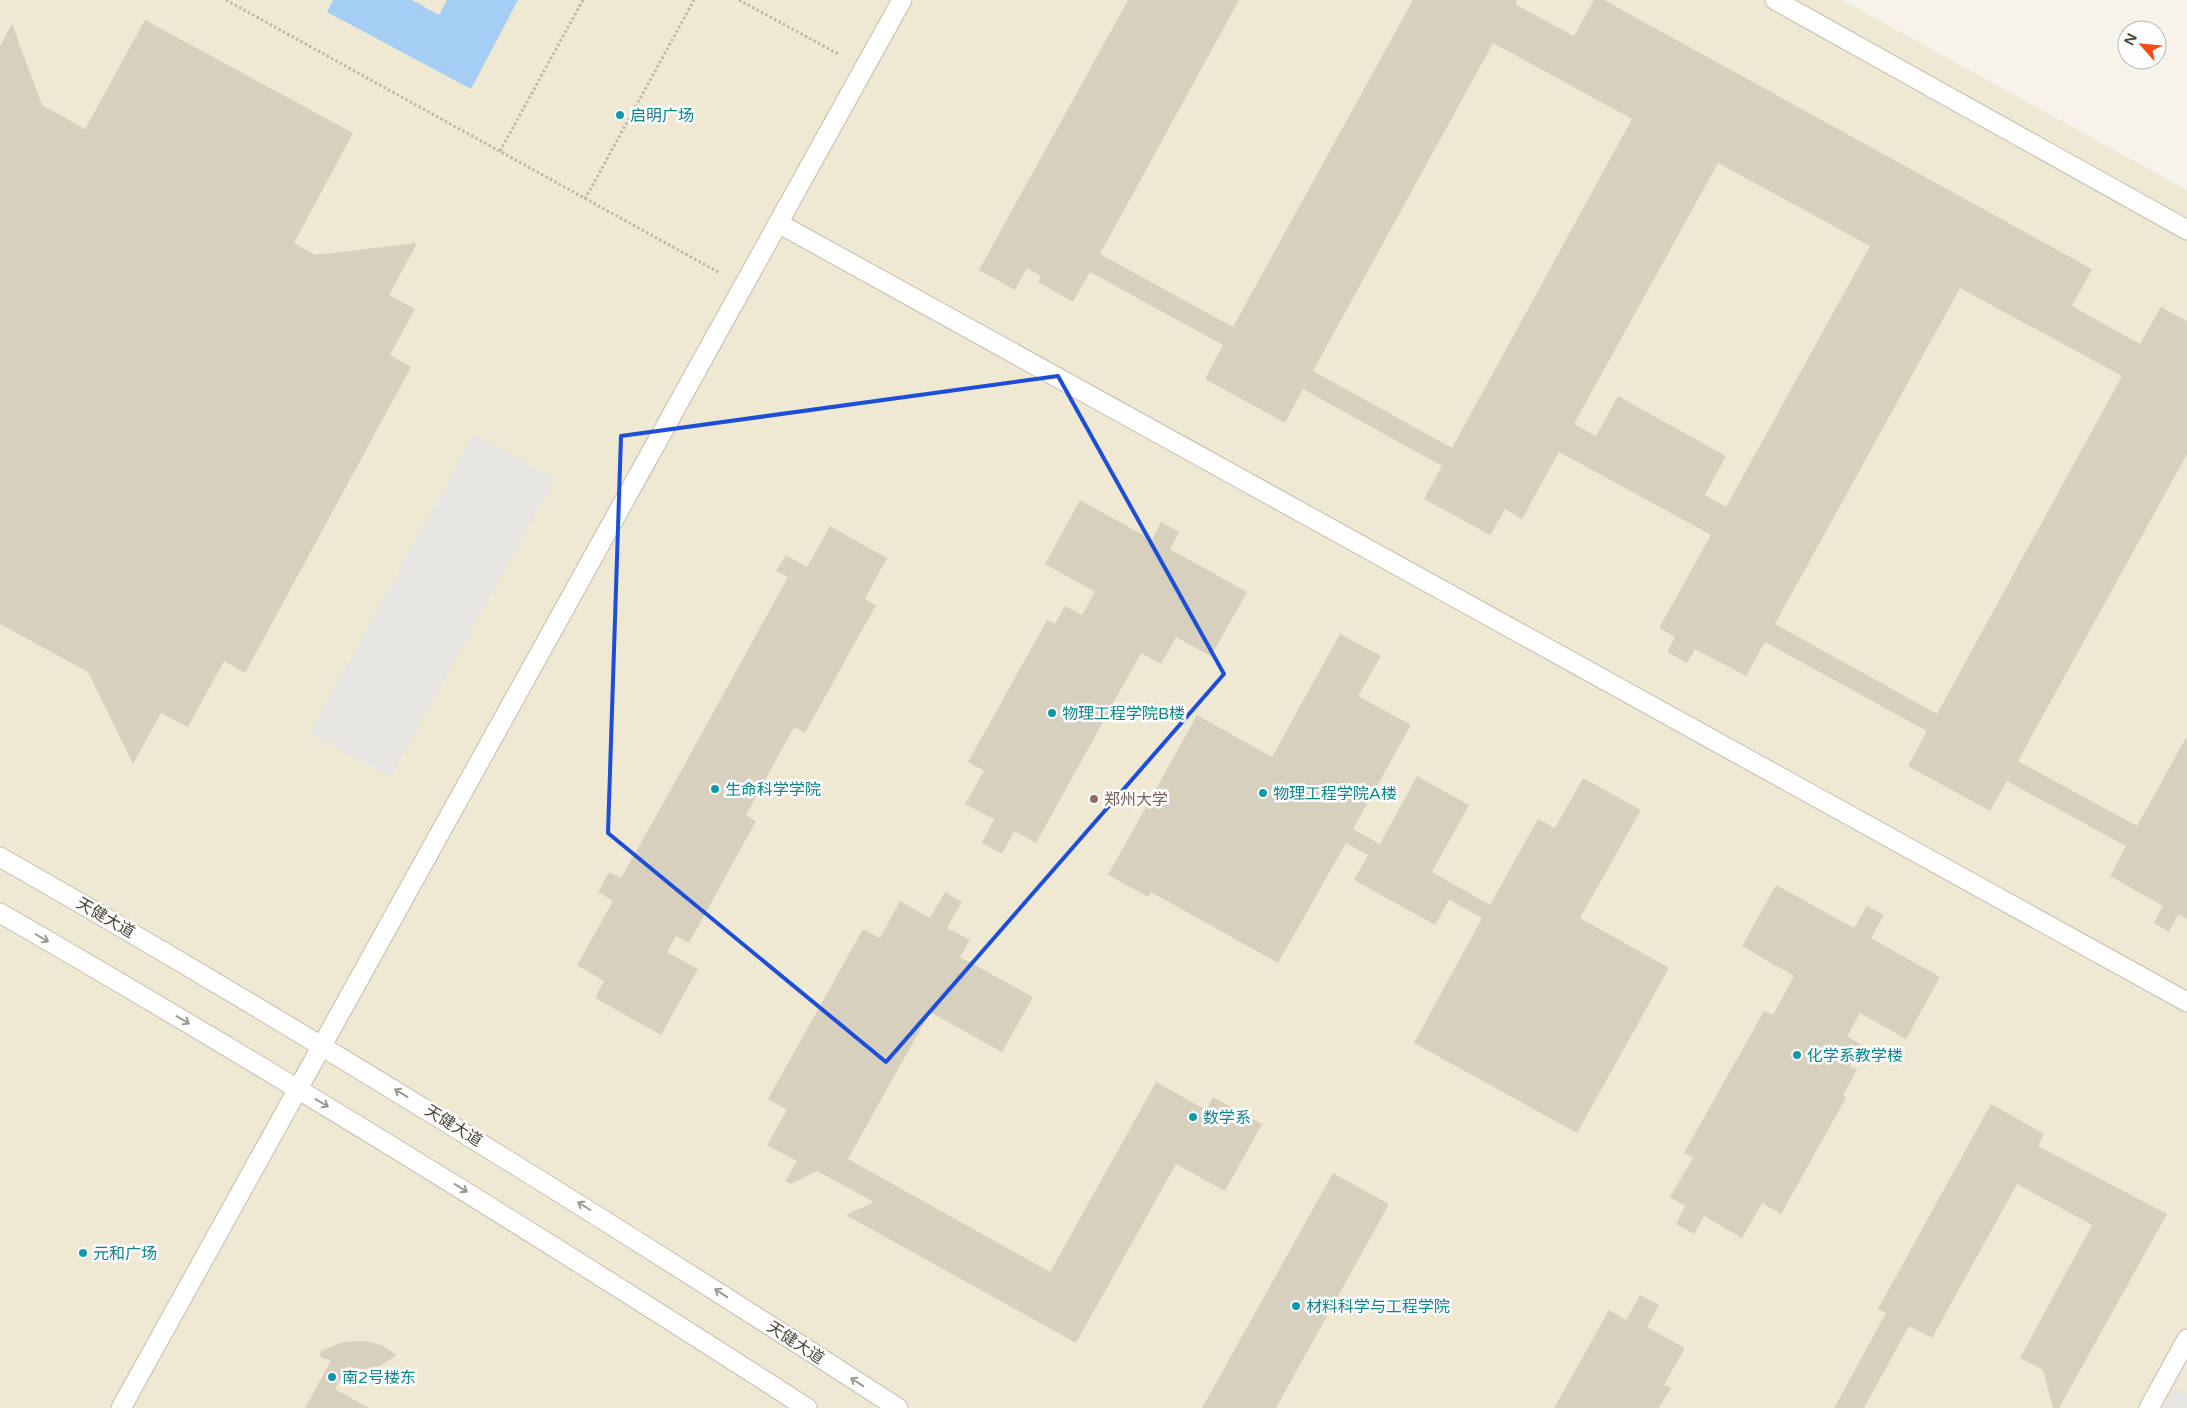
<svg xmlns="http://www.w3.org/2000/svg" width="2187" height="1408" font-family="'Varela Round','Noto Sans SC',sans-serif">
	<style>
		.education { fill: #efe9d3 }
		.parking { fill: #e7e5e1 }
		.water { fill: #a4cef4 }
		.building { fill: #d8d0be; fill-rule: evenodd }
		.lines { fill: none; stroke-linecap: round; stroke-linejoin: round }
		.lane-casing { stroke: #c2bcac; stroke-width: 21 }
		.path { stroke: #c4b99c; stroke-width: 3; stroke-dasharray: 2.5 2.5; stroke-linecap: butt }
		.lane { stroke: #fff; stroke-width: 19 }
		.oneway { stroke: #9b9891 }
		.marked { fill: none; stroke: #1d4ed8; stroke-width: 4; stroke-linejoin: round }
		.culture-dot { fill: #0f9aa8; stroke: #fff; stroke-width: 2 }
		.education-dot { fill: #8d6e63; stroke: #fff; stroke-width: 2 }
		.labels { text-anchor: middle; stroke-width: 5; stroke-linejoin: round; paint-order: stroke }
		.culture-label { font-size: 16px; fill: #0d838f; stroke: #fff; text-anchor: start }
		.education-label { font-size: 16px; fill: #785e54; stroke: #fff; text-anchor: start }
		.street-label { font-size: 16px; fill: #4a4437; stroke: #fff }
	</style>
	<rect width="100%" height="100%" fill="#f5f3ea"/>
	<path class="education" d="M0 0H1842L2187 190V1408H0Z"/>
	<g class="parking">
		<path d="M474 434 555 478 391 777 310 733Z"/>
		<path d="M2175 1387 2187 1394V1408H2163Z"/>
	</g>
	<path class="water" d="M333 0H412L439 15 447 0H518L471 89 327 12Z"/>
	<g class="building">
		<path d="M1128 0H1239L1100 254 1233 327 1413 0H1517L1515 4 1574 36 1594 0H1604L2092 269 2072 306 2140 344 2161 307 2187 321V454L2018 761 2137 826 2187 736V919L2178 914 2169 932 2154 923 2163 906 2110 876 2126 846 2007 781 1990 811 1908 766 1927 731 1765 642 1746 676 1695 649 1687 663 1667 652 1675 637 1659 628 1711 535 1559 452 1522 519 1505 509 1490 535 1424 499 1442 466 1303 389 1285 423 1205 379 1223 345 1090 272 1073 302 1038 282 1041 276 1027 268 1015 290 979 270ZM1493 43 1632 119 1452 448 1313 371ZM1718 163 1870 246 1726 507 1705 495 1726 456 1618 396 1596 436 1574 424ZM1960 288 2122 376 1937 714 1775 624Z"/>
		<path d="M145 20 353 133 294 243 315 255 417 243 389 295 415 309 390 355 411 367 245 673 224 661 188 727 161 713 133 764 88 672 0 624V46L12 24 42 105 85 129Z"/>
		<path d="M1080 500 1152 540 1161 522 1179 532 1170 549 1247 592 1211 656 1176 637 1161 664 1141 653 1036 843 1014 831 1002 854 982 843 994 819 965 804 984 771 968 762 1047 620 1055 624 1065 606 1082 615 1095 592 1045 564Z"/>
		<path d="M830 526 887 558 865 599 876 605 805 733 794 727 746 815 756 821 689 943 676 936 667 952 698 969 661 1035 595 998 604 981 577 965 613 901 598 892 609 872 621 878 665 800 788 577 776 571 786 555 807 567Z"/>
		<path d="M1340 634 1381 656 1358 696 1411 725 1353 829 1380 844 1417 776 1469 805 1432 872 1490 905 1538 819 1555 828 1583 778 1641 810 1580 918 1669 968 1577 1133 1414 1043 1482 918 1449 900 1435 925 1354 880 1368 855 1346 843 1278 963 1151 892 1148 897 1108 875 1197 715 1272 757Z"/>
		<path d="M1776 885 1854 928 1867 906 1884 915 1871 938 1940 977 1906 1039 1860 1013 1847 1036 1862 1045 1850 1066 1857 1070 1843 1095 1846 1098 1781 1214 1762 1203 1742 1238 1704 1216 1694 1234 1676 1224 1685 1206 1670 1197 1693 1158 1684 1153 1764 1011 1773 1015 1794 976 1742 946Z"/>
		<path d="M945 892 962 902 947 928 970 940 960 957 1033 997 1002 1052 930 1012 848 1159 1050 1272 1156 1082 1206 1110 1213 1097 1262 1124 1225 1191 1176 1164 1076 1343 846 1215 874 1202 817 1171 791 1184 785 1181 797 1161 767 1145 787 1110 768 1099 863 929 880 938 900 901 930 918Z"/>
		<path d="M1991 1104 2044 1134 2038 1146 2167 1214 2059 1408H2053L2043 1370 2020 1358 2092 1225 2017 1184 1932 1338 1909 1326 1864 1408H1834L1886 1313 1878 1309Z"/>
		<path d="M1333 1173 1389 1204 1276 1408H1202Z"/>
		<path d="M1640 1295 1659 1305 1647 1327 1685 1348 1664 1385 1671 1388 1659 1408H1554L1609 1310 1626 1320Z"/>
		<path d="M354 1341H367L383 1346 397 1355 378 1367 363 1369 347 1367 335 1389 369 1408H305L331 1361 320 1357 321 1351 340 1343Z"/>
	</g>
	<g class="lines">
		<defs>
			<g id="lane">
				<path d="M1775 0 2187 230"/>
				<path d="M778 223 2187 1002"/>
				<path d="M0 857C305 1031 603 1217 898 1408"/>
				<path d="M0 913C274 1071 542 1237 807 1408"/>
				<path d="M121 1408 902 0"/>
				<path d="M2149 1408 2187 1339"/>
			</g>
		</defs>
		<use href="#lane" class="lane-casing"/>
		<g class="path">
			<path d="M226 0 720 273"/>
			<path d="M739 0 840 55"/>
			<path d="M500 151 583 0"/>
			<path d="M585 199 694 0"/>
		</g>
		<use href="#lane" class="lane"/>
	</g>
	<defs><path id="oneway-shaft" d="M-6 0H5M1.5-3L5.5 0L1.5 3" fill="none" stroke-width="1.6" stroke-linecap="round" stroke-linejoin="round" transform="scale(1.25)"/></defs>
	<g class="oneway">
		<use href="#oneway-shaft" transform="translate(42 938) rotate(30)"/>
		<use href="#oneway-shaft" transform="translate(183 1020) rotate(31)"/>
		<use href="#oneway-shaft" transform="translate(401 1093) rotate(-149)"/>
		<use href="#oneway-shaft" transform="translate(322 1103) rotate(31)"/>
		<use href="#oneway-shaft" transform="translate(461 1188) rotate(32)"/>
		<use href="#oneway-shaft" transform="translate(584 1206) rotate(-148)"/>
		<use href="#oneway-shaft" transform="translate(721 1293) rotate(-147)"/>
		<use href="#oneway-shaft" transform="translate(857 1382) rotate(-147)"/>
	</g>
	<path class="marked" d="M1058 376 1224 674 886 1062 608 833 621 436Z"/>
	<g class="culture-dot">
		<circle cx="620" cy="115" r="5"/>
		<circle cx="1052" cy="713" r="5"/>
		<circle cx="715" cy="789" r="5"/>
		<circle cx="1263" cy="793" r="5"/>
		<circle cx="1797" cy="1055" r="5"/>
		<circle cx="1193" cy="1117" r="5"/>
		<circle cx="83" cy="1253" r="5"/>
		<circle cx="1296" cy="1306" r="5"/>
		<circle cx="332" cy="1377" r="5"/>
	</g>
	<circle class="education-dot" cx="1094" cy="799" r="5"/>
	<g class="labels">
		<g class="culture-label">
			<text x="630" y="121">启明广场</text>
			<text x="1062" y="719">物理工程学院B楼</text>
			<text x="725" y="795">生命科学学院</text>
			<text x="1273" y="799">物理工程学院A楼</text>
			<text x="1807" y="1061">化学系教学楼</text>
			<text x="1203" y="1123">数学系</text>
			<text x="93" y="1259">元和广场</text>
			<text x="1306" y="1312">材料科学与工程学院</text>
			<text x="342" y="1383">南2号楼东</text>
		</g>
		<g class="education-label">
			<text x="1104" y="805">郑州大学</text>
		</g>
		<g class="street-label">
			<text transform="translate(106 917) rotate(30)" y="6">天健大道</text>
			<text transform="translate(454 1125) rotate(32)" y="6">天健大道</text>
			<text transform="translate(796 1342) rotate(33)" y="6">天健大道</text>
		</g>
	</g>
	<g transform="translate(2142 45) rotate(297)"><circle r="24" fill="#ffffff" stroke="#b7b4af"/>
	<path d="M0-4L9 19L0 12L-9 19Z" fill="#ff4a17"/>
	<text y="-8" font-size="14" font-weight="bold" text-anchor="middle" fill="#4a4437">N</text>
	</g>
</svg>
